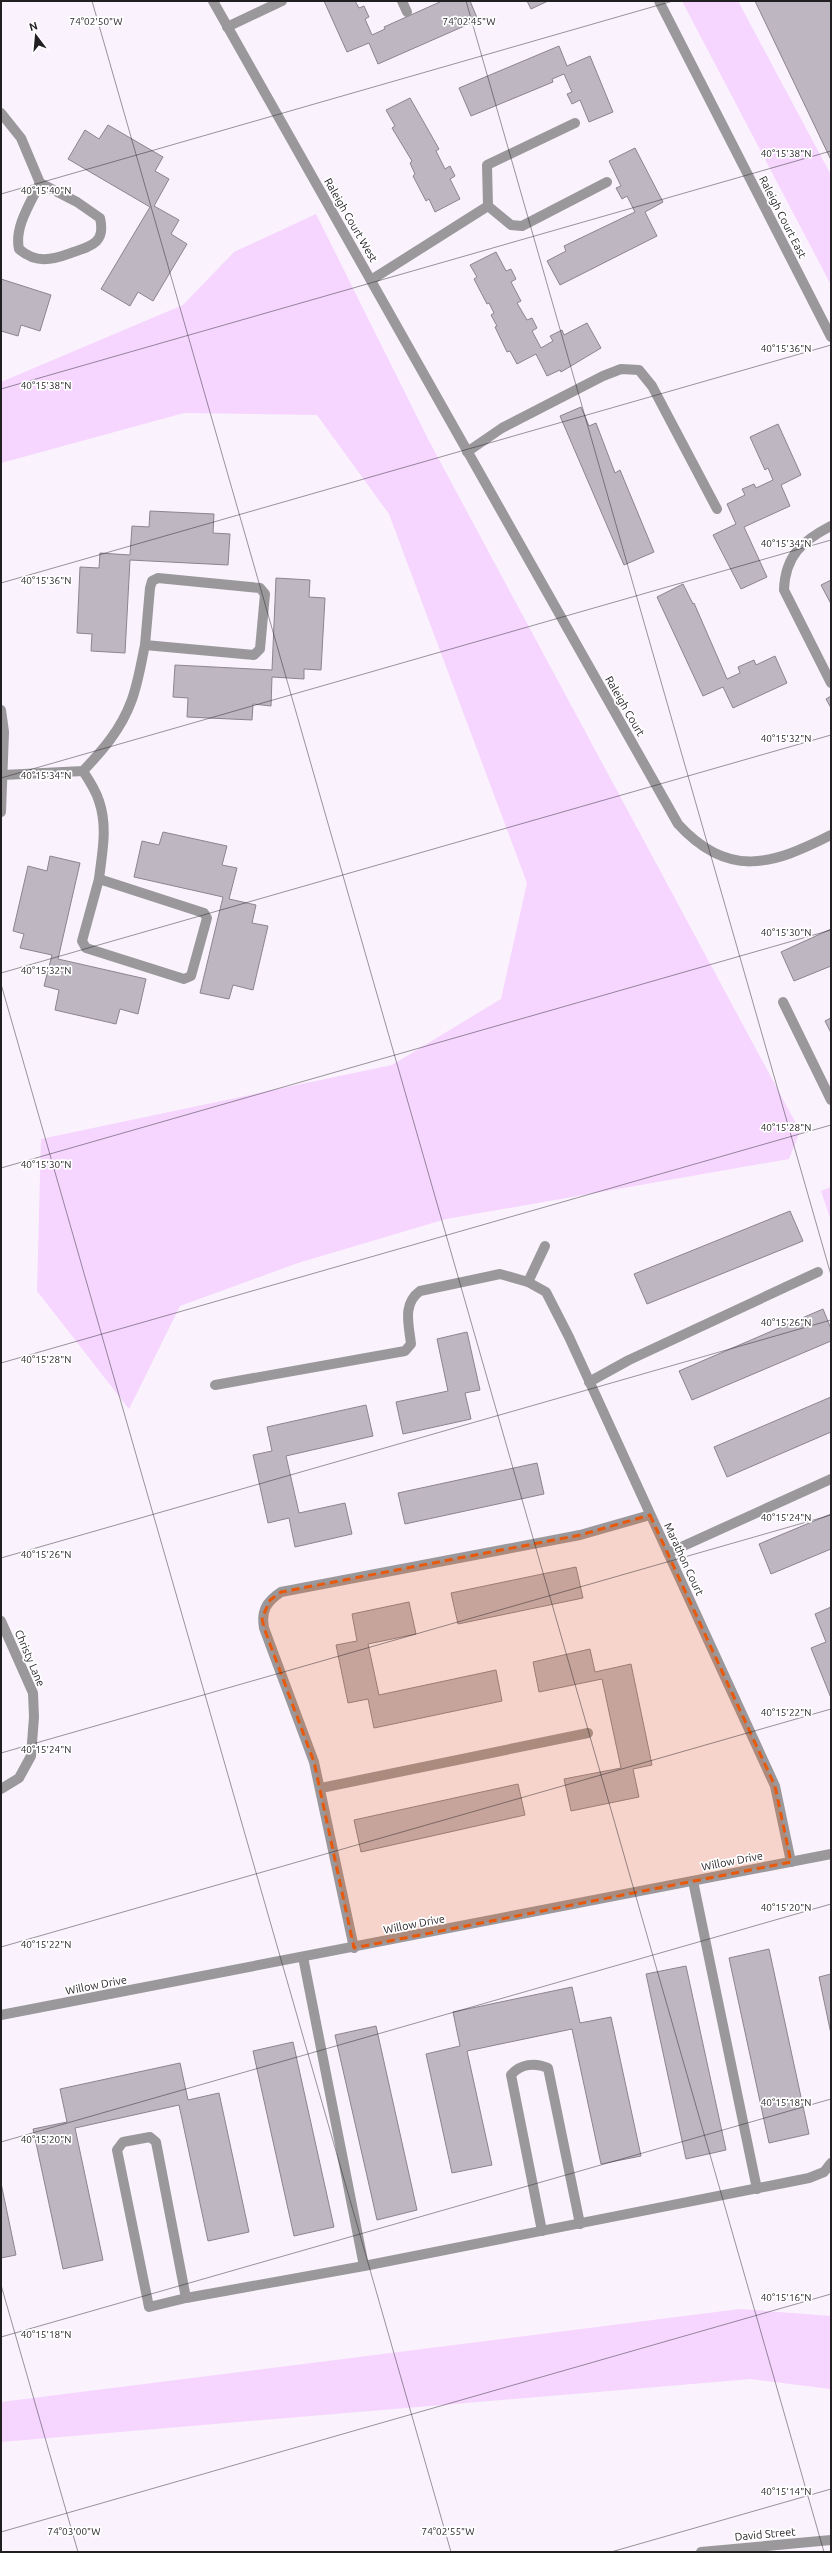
<svg xmlns="http://www.w3.org/2000/svg" width="832" height="2553" font-family="Ubuntu,sans-serif">
	<style>
		.green { fill: #f6d5ff }
		.building { fill: #beb6c0; stroke: #8c848e }
		.lines { fill: none; stroke-linecap: round; stroke-linejoin: round }
		.minor { stroke: #9b989c; stroke-width: 10 }
		.marked { fill: #e8590c; fill-opacity: 0.2; stroke: #e8590c; stroke-width: 3; stroke-dasharray: 8 5; stroke-linejoin: round }
		.ticks { fill: none; stroke: #221f23; stroke-width: 1; stroke-opacity: 0.45 }
		.labels { text-anchor: middle; stroke-width: 3.5; stroke-linejoin: round; paint-order: stroke }
		.street-label { font-size: 11px; fill: #221f23; stroke: #fff }
		.ticks-label { font-size: 10px; text-anchor: middle; fill: #221f23; stroke: #fff; stroke-width: 3.5; stroke-linejoin: round; paint-order: stroke }
	</style>
	<rect width="100%" height="100%" fill="#faf2fc"/>
	<g class="green">
		<path d="M682 1H738L831 175V285Z"/>
		<path d="M316 214 429 441 800 1131 789 1159 446 1219 298 1263 180 1306 129 1409 37 1291 41 1139 392 1065 501 999 527 883 389 514 317 415 184 413 1 463V382L183 305 234 252Z"/>
		<path d="M831 1187V1221L821 1191Z"/>
		<path d="M740 2309 831 2316V2389L751 2379 1 2442V2402Z"/>
	</g>
	<g class="building">
		<path d="M324 1H355L359 8 364 6 369 17 365 19 372 35 385 29 384 27 442 1H470L478 20 378 64 369 43 347 52Z"/>
		<path d="M527 1H548L531 9Z"/>
		<path d="M755 1H831V160Z"/>
		<path d="M559 46 567 66 590 56 613 112 589 122 580 100 572 104 567 94 572 92 564 74 552 79 553 82 471 116 459 88Z"/>
		<path d="M410 98 439 149 436 151 445 169 450 166 455 176 450 179 460 199 435 212 429 199 426 201 413 176 415 174 410 163 412 161 392 128 395 126 386 110Z"/>
		<path d="M108 125 163 157 155 171 169 179 154 206 179 220 171 234 187 244 153 301 138 292 130 306 101 289 150 207 68 159 85 130 99 139Z"/>
		<path d="M635 148 663 202 645 212 657 236 560 285 547 261 566 251 564 246 635 212 627 196 622 199 616 188 621 186 609 161Z"/>
		<path d="M496 252 506 271 511 269 516 279 511 282 521 301 517 303 527 320 532 318 537 328 532 331 541 348 553 341 550 336 562 330 564 335 587 323 601 348 561 372 560 370 547 376 536 354 517 364 510 351 507 352 495 327 497 326 491 315 494 313 489 303 487 304 474 279 477 277 470 265Z"/>
		<path d="M1 279 51 295 40 331 21 325 18 336 1 331Z"/>
		<path d="M581 407 589 426 596 423 615 473 620 470 654 552 624 565 560 416Z"/>
		<path d="M778 424 801 475 781 485 790 506 744 527 767 577 741 589 713 535 736 524 727 504 745 495 742 489 754 484 756 488 773 480 768 468 765 470 750 437Z"/>
		<path d="M150 511 214 514 213 533 230 534 228 565 130 560 125 653 91 651 92 634 77 633 80 567 99 568 100 553 130 555 132 526 149 527Z"/>
		<path d="M276 578 310 580 309 597 325 598 321 670 304 669V679L272 677 271 706 253 704 252 720 187 717 188 698 173 697 175 665 272 670Z"/>
		<path d="M831 580V604L821 585Z"/>
		<path d="M683 584 693 604 694 603 727 679 740 673 738 667 754 660 756 665 775 656 787 683 733 708 723 687 703 696 657 597Z"/>
		<path d="M831 696V708L826 699Z"/>
		<path d="M163 832 227 846 222 865 237 868 229 899 256 905 252 923 268 926 253 990 233 985 229 999 200 993 223 897 134 877 142 841 159 845Z"/>
		<path d="M50 856 80 863 58 959 146 979 138 1014 120 1009 116 1024 55 1010 59 990 44 986 52 955 20 948 24 934 13 931 28 866 47 871Z"/>
		<path d="M831 929V966L794 981 781 952Z"/>
		<path d="M831 1018V1033L825 1021Z"/>
		<path d="M790 1211 803 1241 647 1304 634 1274Z"/>
		<path d="M823 1309 831 1329V1341L692 1400 679 1371Z"/>
		<path d="M467 1332 480 1390 465 1393 471 1419 403 1434 396 1402 448 1391 437 1339Z"/>
		<path d="M831 1397V1432L727 1477 714 1447Z"/>
		<path d="M366 1405 373 1436 286 1456 299 1513 345 1503 352 1534 295 1547 289 1518 268 1523 253 1455 272 1451 267 1427Z"/>
		<path d="M537 1463 544 1494 405 1524 398 1493Z"/>
		<path d="M831 1514V1549L771 1574 759 1544Z"/>
		<path d="M576 1567 583 1598 458 1624 451 1593Z"/>
		<path d="M409 1602 416 1634 368 1644 379 1695 496 1670 502 1701 374 1728 368 1699 348 1703 336 1645 357 1641 352 1614Z"/>
		<path d="M831 1607V1698L811 1648 826 1642 815 1614Z"/>
		<path d="M590 1649 595 1672 631 1664 652 1765 633 1769 639 1797 571 1811 564 1779 621 1768 602 1679 539 1692 533 1662Z"/>
		<path d="M518 1784 525 1815 361 1852 354 1820Z"/>
		<path d="M769 1949 809 2134 769 2143 729 1958Z"/>
		<path d="M686 1966 726 2150 686 2159 646 1974Z"/>
		<path d="M831 1974V2034L819 1977Z"/>
		<path d="M572 1987 580 2023 611 2017 641 2156 601 2164 572 2029 467 2051 492 2165 452 2173 426 2054 460 2046 453 2012Z"/>
		<path d="M376 2026 417 2210 377 2220 335 2035Z"/>
		<path d="M293 2042 334 2227 294 2236 253 2051Z"/>
		<path d="M180 2063 188 2100 219 2093 249 2232 208 2241 179 2105 75 2128 103 2260 63 2269 33 2129 67 2122 60 2089Z"/>
		<path d="M1 2183 16 2255 1 2258Z"/>
	</g>
	<g class="lines">
		<g class="minor">
			<path d="M213 1 678 824C728 879 772 865 831 835"/>
			<path d="M402 1 407 12"/>
			<path d="M659 1 831 337"/>
			<path d="M227 27 282 1"/>
			<path d="M1 113 21 138 40 183"/>
			<path d="M40 183 77 202 100 218C106 243 91 246 71 253 52 260 36 264 19 249 14 227 31 202 40 183Z"/>
			<path d="M488 206 511 225 522 226 607 182"/>
			<path d="M371 280 488 206 487 165 575 123"/>
			<path d="M467 452 502 428 603 376 621 369 639 370 652 386 717 509"/>
			<path d="M831 526C802 541 785 556 784 590L831 683"/>
			<path d="M158 578 260 588 265 594 260 649 254 655 145 645 150 588 152 581Z"/>
			<path d="M1 710 4 732 1 812"/>
			<path d="M83 771C89 780 96 791 99 801 108 827 102 853 99 879"/>
			<path d="M3 775 83 771C103 750 121 729 131 702 138 684 141 663 145 645"/>
			<path d="M99 879 204 913 207 918 191 976 184 979 86 948 82 941Z"/>
			<path d="M783 1002 831 1100"/>
			<path d="M528 1282 545 1246"/>
			<path d="M589 1382 629 1360 818 1272"/>
			<path d="M215 1385 405 1351 411 1344C409 1325 402 1304 420 1291L500 1274 528 1282 546 1292 569 1337 775 1786 791 1862"/>
			<path d="M668 1553 831 1479"/>
			<path d="M1 1621 33 1693 34 1717 31 1756 19 1778 1 1789"/>
			<path d="M321 1788 588 1733"/>
			<path d="M693 1881 757 2189"/>
			<path d="M354 1948 314 1762 264 1628C261 1611 266 1602 281 1592L580 1535 650 1515"/>
			<path d="M303 1957 364 2266"/>
			<path d="M1 2015 831 1854"/>
			<path d="M150 2137 156 2142 186 2298 149 2307 117 2150 123 2142Z"/>
			<path d="M542 2231 511 2075C520 2064 535 2062 548 2068L580 2224"/>
			<path d="M186 2298 364 2266 809 2178 824 2172 831 2163"/>
			<path d="M701 2552 831 2540"/>
		</g>
	</g>
	<path class="marked" d="M650 1515 775 1786 791 1862 354 1948 314 1762 264 1628 262 1618 270 1600 281 1592 580 1535Z"/>
	<path class="ticks" d="M92 1 824 2552M466 1 831 1275M1 194 673 1M1 389 831 151M1 583 831 345M1 778 831 540M1 973 831 735M1 984 451 2552M1 1168 831 930M1 1363 831 1125M1 1558 831 1320M1 1753 831 1515M1 1947 831 1709M1 2142 831 1904M1 2285 78 2552M1 2337 831 2099M1 2532 831 2294M611 2552 831 2489"/>
	<g class="labels">
		<g class="street-label">
			<text transform="translate(783 217) rotate(63)" y="4">Raleigh Court East</text>
			<text transform="translate(351 220) rotate(60)" y="4">Raleigh Court West</text>
			<text transform="translate(625 706) rotate(60)" y="4">Raleigh Court</text>
			<text transform="translate(684 1559) rotate(65)" y="4">Marathon Court</text>
			<text transform="translate(30 1658) rotate(67)" y="4">Christy Lane</text>
			<text transform="translate(732 1861) rotate(-11)" y="4">Willow Drive</text>
			<text transform="translate(414 1924) rotate(-11)" y="4">Willow Drive</text>
			<text transform="translate(96 1985) rotate(-11)" y="4">Willow Drive</text>
			<text transform="translate(765 2534) rotate(-5)" y="4">David Street</text>
		</g>
	</g>
	<g class="ticks-label">
		<text x="96" y="25">74°02'50"W</text>
		<text x="469" y="25">74°02'45"W</text>
		<text x="786" y="157">40°15'38"N</text>
		<text x="46" y="194">40°15'40"N</text>
		<text x="786" y="352">40°15'36"N</text>
		<text x="46" y="389">40°15'38"N</text>
		<text x="786" y="547">40°15'34"N</text>
		<text x="46" y="584">40°15'36"N</text>
		<text x="786" y="742">40°15'32"N</text>
		<text x="46" y="779">40°15'34"N</text>
		<text x="786" y="936">40°15'30"N</text>
		<text x="46" y="974">40°15'32"N</text>
		<text x="786" y="1131">40°15'28"N</text>
		<text x="46" y="1168">40°15'30"N</text>
		<text x="786" y="1326">40°15'26"N</text>
		<text x="46" y="1363">40°15'28"N</text>
		<text x="786" y="1521">40°15'24"N</text>
		<text x="46" y="1558">40°15'26"N</text>
		<text x="786" y="1716">40°15'22"N</text>
		<text x="46" y="1753">40°15'24"N</text>
		<text x="786" y="1911">40°15'20"N</text>
		<text x="46" y="1948">40°15'22"N</text>
		<text x="786" y="2106">40°15'18"N</text>
		<text x="46" y="2143">40°15'20"N</text>
		<text x="786" y="2301">40°15'16"N</text>
		<text x="46" y="2338">40°15'18"N</text>
		<text x="786" y="2495">40°15'14"N</text>
		<text x="74" y="2535">74°03'00"W</text>
		<text x="448" y="2535">74°02'55"W</text>
	</g>
	<rect width="832" height="2553" fill="none" stroke="#221f23" stroke-width="4"/>
	<g transform="translate(36 36) rotate(344)" stroke="#ffffff" stroke-width="3" paint-order="stroke">
	<path d="M0-3L7 15L0 10L-7 15Z" fill="#221f23"/>
	<text y="-6" font-size="11" font-weight="bold" text-anchor="middle" fill="#221f23">N</text>
	</g>
</svg>
